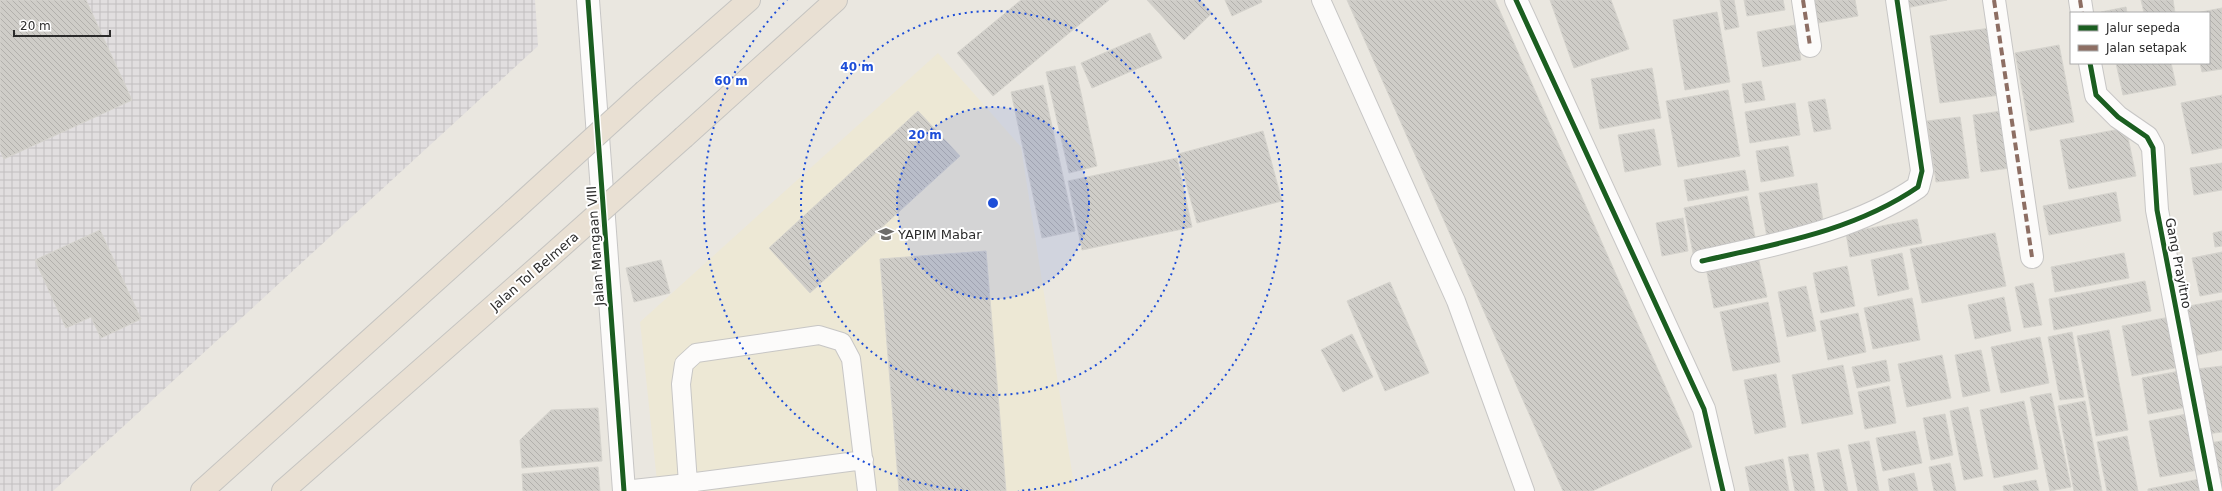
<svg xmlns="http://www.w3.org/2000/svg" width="2222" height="491" font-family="'DejaVu Sans',sans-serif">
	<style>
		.industrial { fill: url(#industrial-grid) }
		.education { fill: #ede8d5 }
		.building { fill: url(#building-back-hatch); stroke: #d5d3cd }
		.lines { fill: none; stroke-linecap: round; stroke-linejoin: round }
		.service-casing { stroke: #c7c6c5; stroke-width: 20 }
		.minor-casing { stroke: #c7c6c5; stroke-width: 24 }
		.tertiary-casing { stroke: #c7c6c5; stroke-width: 24 }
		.motorway-casing { stroke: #c5c4c1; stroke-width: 24 }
		.service { stroke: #fcfbfa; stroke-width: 18 }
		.minor { stroke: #fcfbfa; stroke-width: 22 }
		.tertiary { stroke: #fcfbfa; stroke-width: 22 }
		.motorway { stroke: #e9e0d3; stroke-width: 22 }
		.motorway-bridge-casing { stroke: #c5c4c1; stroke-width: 24; stroke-linecap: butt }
		.motorway-bridge { stroke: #e9e0d3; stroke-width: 22 }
		.quiet { stroke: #8d6e63; stroke-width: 4; stroke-dasharray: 8 4; stroke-linecap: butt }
		.cycleway-casing { stroke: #fff; stroke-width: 8 }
		.cycleway { stroke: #1b5e20; stroke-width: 5 }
		.ring { fill: none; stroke: #1d4ed8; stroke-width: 2; stroke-dasharray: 2 4 }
		.labels { text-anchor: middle; stroke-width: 4; stroke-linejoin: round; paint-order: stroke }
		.poi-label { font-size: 13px; fill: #2b2b2b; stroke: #fff; text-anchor: start }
		.street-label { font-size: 13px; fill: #2b2b2b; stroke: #fff }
		.centre { fill: #1d4ed8; stroke: #fff; stroke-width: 2 }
		.ring-label { font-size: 12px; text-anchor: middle; font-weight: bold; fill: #1d4ed8; stroke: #fff; stroke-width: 4; stroke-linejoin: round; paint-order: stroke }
	</style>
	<defs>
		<pattern id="industrial-grid" width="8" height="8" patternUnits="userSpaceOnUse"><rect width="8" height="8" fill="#e1dedf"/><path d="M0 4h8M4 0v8" fill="none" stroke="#c1bfc0"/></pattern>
		<pattern id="building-back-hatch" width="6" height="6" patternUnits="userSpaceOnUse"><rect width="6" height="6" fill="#cfcdc8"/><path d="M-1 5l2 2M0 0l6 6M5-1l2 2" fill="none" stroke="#b2b0ac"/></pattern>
	</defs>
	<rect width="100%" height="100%" fill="#eae7e0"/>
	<path class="industrial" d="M0 0H535L538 46 53 491H0Z"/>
	<path class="education" d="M938 53 1021 147 1075 491H658L640 322Z"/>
	<g class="building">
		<path d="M0 0H86L132 100 4 159 0 150Z"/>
		<path d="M1021 0H1109L993 96 957 53Z"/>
		<path d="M1147 0H1200L1212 13 1184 40Z"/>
		<path d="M1225 0H1261L1262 2 1232 16Z"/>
		<path d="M1347 0H1495L1692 447 1592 491H1563Z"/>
		<path d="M1550 0H1611L1629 49 1574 68Z"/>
		<path d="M1720 0H1734L1739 27 1725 30Z"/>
		<path d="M1744 0H1783L1785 10 1747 16Z"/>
		<path d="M1814 0H1855L1858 16 1818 23Z"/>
		<path d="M1905 0H1947L1906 8Z"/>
		<path d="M2141 0H2173L2175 13H2144Z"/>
		<path d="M2126 7 2127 13H2102L2101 12Z"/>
		<path d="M2222 8V69L2202 72 2200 63H2209V13H2196Z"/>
		<path d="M1717 12 1730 82 1685 90 1673 20Z"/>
		<path d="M1795 25 1801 60 1763 67 1757 32Z"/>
		<path d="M1991 28 2000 95 1940 103 1930 36Z"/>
		<path d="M1150 33 1162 58 1092 88 1081 63Z"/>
		<path d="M2059 45 2074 122 2030 131 2015 53Z"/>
		<path d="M2116 63H2171L2176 85 2123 95Z"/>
		<path d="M1075 66 1097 166 1069 173 1046 72Z"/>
		<path d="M1652 68 1661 118 1600 129 1591 79Z"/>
		<path d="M1761 81 1765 100 1745 103 1742 84Z"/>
		<path d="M1043 85 1075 231 1042 238 1011 92Z"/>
		<path d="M1728 90 1740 156 1678 167 1666 101Z"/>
		<path d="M2222 95V148L2192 154 2181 103Z"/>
		<path d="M1825 99 1831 129 1814 132 1808 102Z"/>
		<path d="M1795 103 1800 135 1750 143 1745 112Z"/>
		<path d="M918 111 960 156 810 293 769 248Z"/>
		<path d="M2002 111 2010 168 1981 172 1973 115Z"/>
		<path d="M1960 117 1969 178 1936 182 1927 121Z"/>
		<path d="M2126 128 2136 176 2069 189 2060 140Z"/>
		<path d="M1654 129 1661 165 1625 172 1618 135Z"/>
		<path d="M1263 131 1282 201 1197 223 1178 154Z"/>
		<path d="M1788 146 1794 176 1761 182 1756 151Z"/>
		<path d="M1177 158 1192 227 1082 250 1068 181Z"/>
		<path d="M2222 163V190L2194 195 2190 168Z"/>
		<path d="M1745 170 1749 190 1688 201 1684 180Z"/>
		<path d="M1817 183 1824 227 1767 237 1759 193Z"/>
		<path d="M2116 192 2121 221 2049 235 2043 206Z"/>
		<path d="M1747 196 1757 247 1694 258 1684 208Z"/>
		<path d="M1683 218 1688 251 1662 256 1656 223Z"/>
		<path d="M1917 219 1922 243 1850 257 1846 233Z"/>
		<path d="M100 230 141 319 101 338 91 317 66 328 35 260Z"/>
		<path d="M2222 231V246L2215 247 2213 233Z"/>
		<path d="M1995 233 2006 286 1922 303 1910 249Z"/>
		<path d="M986 251 1006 491H899L880 259Z"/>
		<path d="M2222 252V292L2200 296 2192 258Z"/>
		<path d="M1902 253 1909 289 1878 296 1871 260Z"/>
		<path d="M2124 253 2129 278 2055 292 2051 267Z"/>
		<path d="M1758 257 1767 297 1714 308 1706 268Z"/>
		<path d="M661 260 670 293 634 302 626 268Z"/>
		<path d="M1847 266 1855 306 1821 313 1813 273Z"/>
		<path d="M2145 281 2151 311 2054 330 2049 299Z"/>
		<path d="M1390 282 1429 373 1385 391 1347 301Z"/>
		<path d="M2033 283 2042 325 2024 328 2015 287Z"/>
		<path d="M1806 286 1816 331 1787 337 1778 292Z"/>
		<path d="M2004 297 2011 331 1975 339 1968 305Z"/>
		<path d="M1912 298 1920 340 1873 349 1864 308Z"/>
		<path d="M2222 300V350L2193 356 2183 307Z"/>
		<path d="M1768 302 1780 362 1733 371 1720 312Z"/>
		<path d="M1858 313 1866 352 1828 360 1820 321Z"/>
		<path d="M2170 317 2180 367 2132 376 2122 326Z"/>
		<path d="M2109 330 2128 430 2096 436 2077 336Z"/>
		<path d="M2072 332 2084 397 2060 400 2048 337Z"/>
		<path d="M1352 334 1373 377 1343 392 1321 350Z"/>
		<path d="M2040 337 2049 383 2001 393 1991 347Z"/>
		<path d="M1981 350 1990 391 1963 397 1955 355Z"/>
		<path d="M1942 355 1951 398 1907 407 1898 364Z"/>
		<path d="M1886 360 1890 381 1857 388 1852 367Z"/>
		<path d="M1843 365 1853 414 1802 424 1792 375Z"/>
		<path d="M2222 366V432L2207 434 2197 369Z"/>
		<path d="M2180 371 2187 407 2148 414 2142 378Z"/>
		<path d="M1776 374 1786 427 1755 434 1744 380Z"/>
		<path d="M1889 386 1896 423 1865 429 1858 392Z"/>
		<path d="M2051 393 2071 487 2050 491 2030 397Z"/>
		<path d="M2024 401 2038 469 1994 478 1980 410Z"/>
		<path d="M2085 401 2102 491H2074L2058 406Z"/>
		<path d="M1968 407 1983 476 1964 480 1950 411Z"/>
		<path d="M598 408 602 461 522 468 520 440 551 410Z"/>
		<path d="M2192 413 2203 469 2160 477 2149 421Z"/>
		<path d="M1945 414 1953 455 1931 460 1923 418Z"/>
		<path d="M1915 431 1922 463 1883 471 1876 438Z"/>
		<path d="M2127 436 2138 491H2107L2097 442Z"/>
		<path d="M1869 441 1879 491H1858L1848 445Z"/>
		<path d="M2222 441V491H2219L2209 443Z"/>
		<path d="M1839 449 1848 491H1825L1817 453Z"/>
		<path d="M1808 454 1815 491H1795L1788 457Z"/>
		<path d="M1783 459 1789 491H1750L1745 467Z"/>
		<path d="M1950 463 1956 491H1934L1929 467Z"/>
		<path d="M598 467 600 491H523L522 474Z"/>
		<path d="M1914 473 1918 491H1890L1888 479Z"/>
		<path d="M2200 479 2203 491H2148V489Z"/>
		<path d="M2036 480 2039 491H2004L2003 486Z"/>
	</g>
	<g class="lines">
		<defs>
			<g id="service">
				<path d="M1321 0 1456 301 1525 491"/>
				<path d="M864 460 688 483 681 384 684 364 696 353 819 335 842 342 851 359 867 491"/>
				<path d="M624 490 688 483 689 491"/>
			</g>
			<g id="minor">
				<path d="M1516 0 1704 409 1723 491"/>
				<path d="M1803 0 1810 46"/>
				<path d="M1994 0 2032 257"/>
				<path d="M2080 0 2082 13"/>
				<path d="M2090 63 2096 95 2118 117 2147 137 2153 148 2157 210 2211 491"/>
				<path d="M1702 261C1776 244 1854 231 1918 187L1922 171 1897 0"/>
			</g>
			<path id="tertiary" d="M588 0 624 491"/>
			<g id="motorway">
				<path d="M645 91 749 0"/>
				<path d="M684 137 836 0"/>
				<path d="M202 491 513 211"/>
				<path d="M283 491 546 260"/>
			</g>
		</defs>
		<use href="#service" class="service-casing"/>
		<use href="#minor" class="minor-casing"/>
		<use href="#tertiary" class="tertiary-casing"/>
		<use href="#motorway" class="motorway-casing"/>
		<use href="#service" class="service"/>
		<use href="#minor" class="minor"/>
		<use href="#tertiary" class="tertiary"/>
		<use href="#motorway" class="motorway"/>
		<defs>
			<g id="motorway-bridge">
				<path d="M513 211 645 91"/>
				<path d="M546 260 684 137"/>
			</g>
		</defs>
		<use href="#motorway-bridge" class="motorway-bridge-casing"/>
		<use href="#motorway-bridge" class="motorway-bridge"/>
		<g class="quiet">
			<path d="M1803 0 1810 46"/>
			<path d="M1994 0 2032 257"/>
			<path d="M2080 0 2082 13"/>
		</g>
		<defs>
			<g id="cycleway">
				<path d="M588 0 624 491"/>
				<path d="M1516 0 1704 409 1723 491"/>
				<path d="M2090 63 2096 95 2118 117 2147 137 2153 148 2157 210 2211 491"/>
				<path d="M1702 261C1776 244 1854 231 1918 187L1922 171 1897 0"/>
			</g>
		</defs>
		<use href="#cycleway" class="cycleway-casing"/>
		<use href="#cycleway" class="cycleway"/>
	</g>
	<circle cx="993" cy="203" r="96" fill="#1d4ed8" fill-opacity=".12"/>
	<g class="ring">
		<circle cx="993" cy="203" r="96"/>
		<circle cx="993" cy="203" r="192"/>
		<path d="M968 491A289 289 0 0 1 787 0M1199 0A289 289 0 0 1 1018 491"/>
	</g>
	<defs>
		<symbol id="school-bare" viewBox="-9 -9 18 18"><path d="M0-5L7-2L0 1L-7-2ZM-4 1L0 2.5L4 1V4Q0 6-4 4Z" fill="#6e6d6a" stroke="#fff" stroke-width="2.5" paint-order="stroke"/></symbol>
	</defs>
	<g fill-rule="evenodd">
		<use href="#school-bare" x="875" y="223" width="22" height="22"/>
	</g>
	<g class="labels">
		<g class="poi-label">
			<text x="898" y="239">YAPIM Mabar</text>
		</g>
		<g class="street-label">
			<text transform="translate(595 246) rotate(-94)" y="5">Jalan Mangaan VIII</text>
			<text transform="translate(2179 263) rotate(79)" y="5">Gang Prayitno</text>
			<text transform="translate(534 271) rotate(-41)" y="5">Jalan Tol Belmera</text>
		</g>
	</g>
	<circle cx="993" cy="203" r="6" class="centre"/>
	<g class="ring-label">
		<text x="857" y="71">40 m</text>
		<text x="731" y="85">60 m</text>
		<text x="925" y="139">20 m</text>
	</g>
	<rect x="2070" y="12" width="140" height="52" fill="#ffffff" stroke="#aaaaaa"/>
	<rect x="2078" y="25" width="20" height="6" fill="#1b5e20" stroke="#aaaaaa"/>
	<text x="2106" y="32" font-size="12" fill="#2b2b2b">Jalur sepeda</text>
	<rect x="2078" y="45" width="20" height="6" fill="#8d6e63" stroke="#aaaaaa"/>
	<text x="2106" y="52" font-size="12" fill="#2b2b2b">Jalan setapak</text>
	<path d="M14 30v6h96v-6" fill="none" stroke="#2b2b2b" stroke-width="2"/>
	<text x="20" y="30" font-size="12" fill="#2b2b2b" stroke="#ffffff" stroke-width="3" paint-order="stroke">20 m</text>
</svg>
